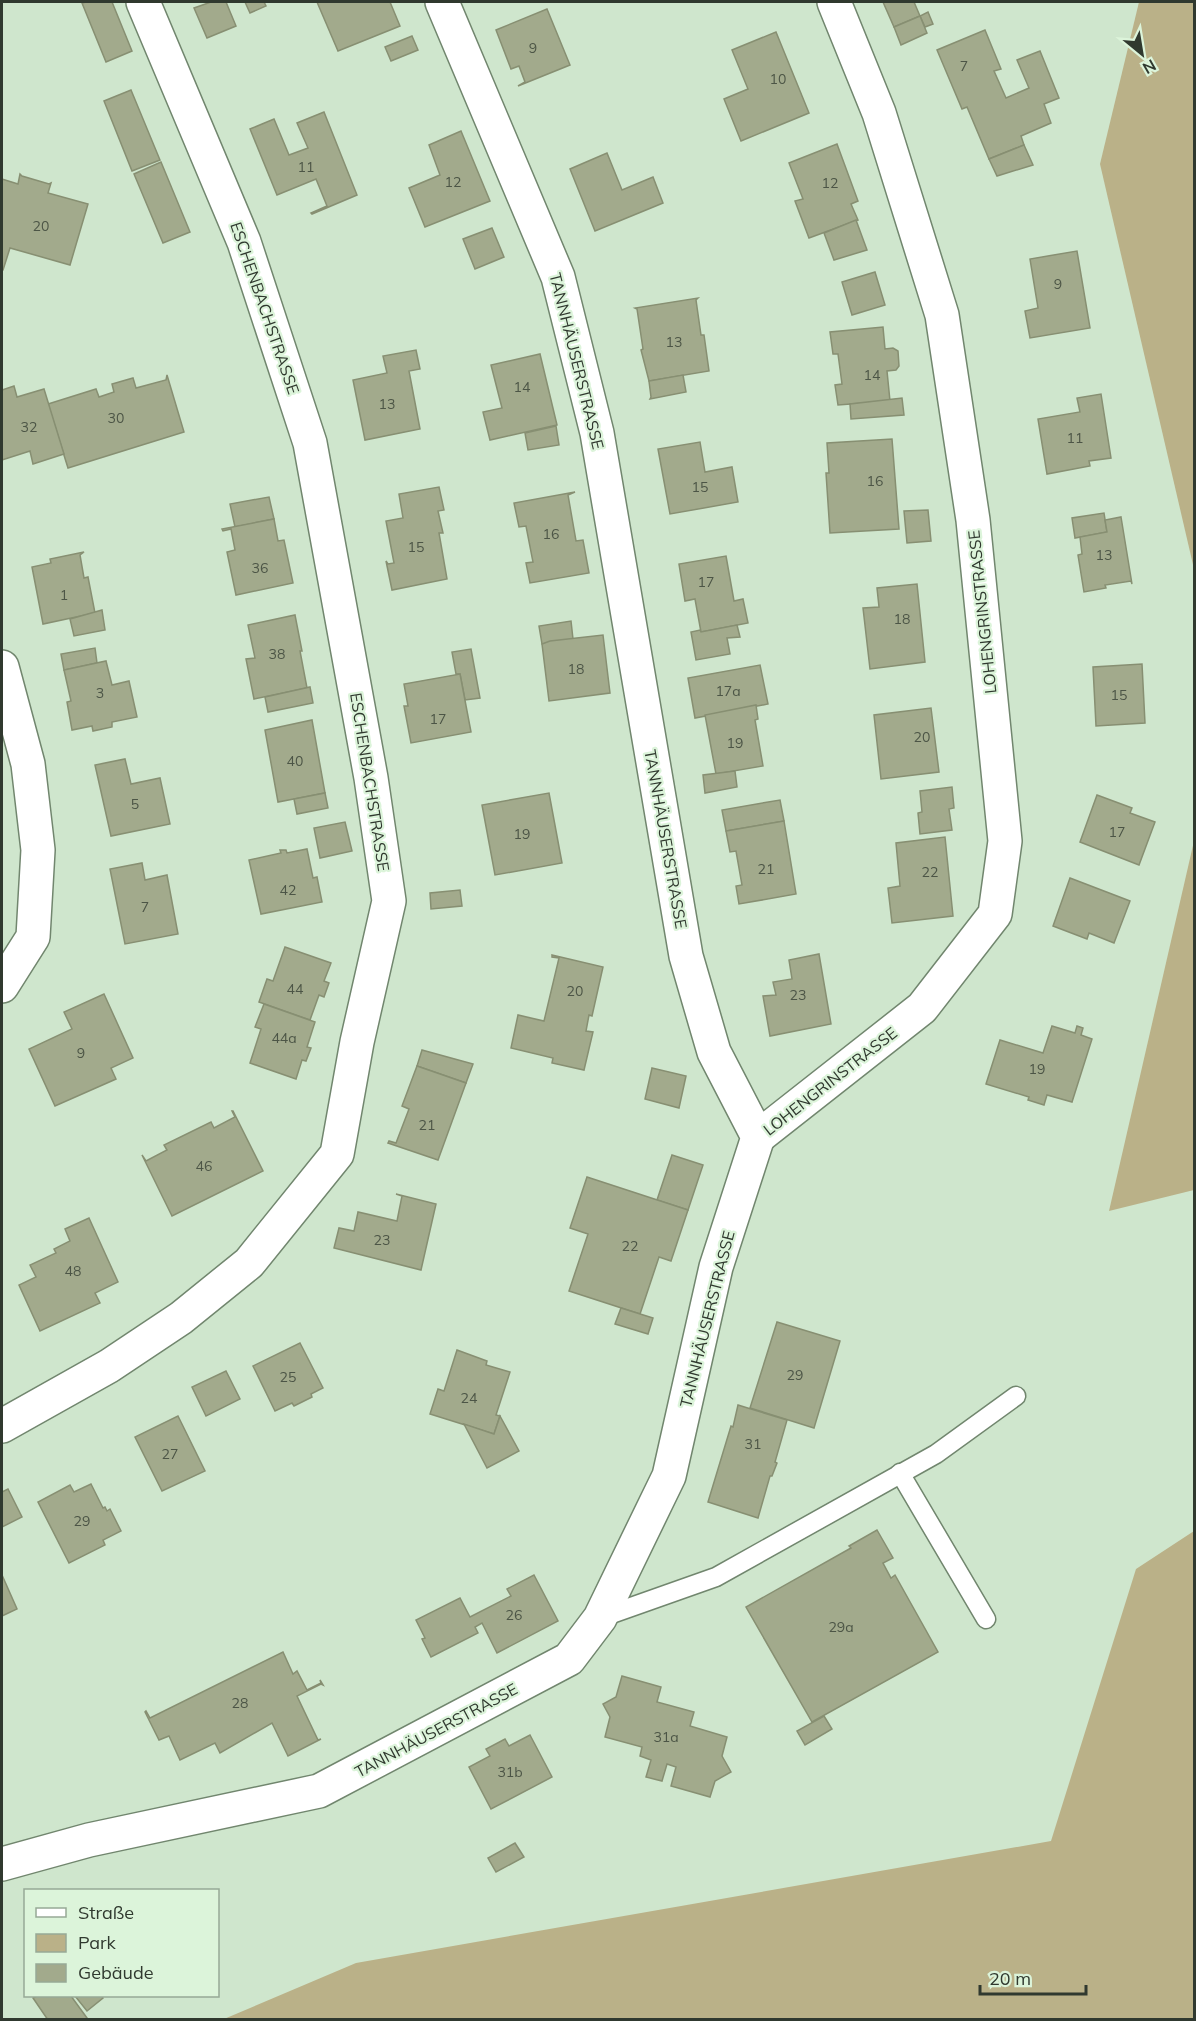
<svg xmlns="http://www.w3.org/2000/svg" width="1196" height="2021" font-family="Mulish,sans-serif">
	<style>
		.green { fill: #bab188 }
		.building { fill: #a2aa8c; stroke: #878f72; stroke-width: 1.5 }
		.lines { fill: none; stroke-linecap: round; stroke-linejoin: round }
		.service-casing { stroke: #71866e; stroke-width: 21 }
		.minor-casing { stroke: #71866e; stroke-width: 36 }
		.service { stroke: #fff; stroke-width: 18 }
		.minor { stroke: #fff; stroke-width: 33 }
		.labels { text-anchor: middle; stroke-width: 4.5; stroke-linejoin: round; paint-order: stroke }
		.number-label { font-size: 14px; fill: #4c5546 }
		.street-label { font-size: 16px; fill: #30392f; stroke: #dcf4da }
	</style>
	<rect width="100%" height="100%" fill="#cfe6cd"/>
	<g class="green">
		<path d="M1139 2H1194V569L1100 164Z"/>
		<path d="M1194 841V1190L1109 1211Z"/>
		<path d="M1194 1531V2019H224L356 1963 1051 1841 1136 1569Z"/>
	</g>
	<g class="building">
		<path d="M86 2H112L132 51 106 62 82 3Z"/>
		<path d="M211 2H226L236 26 207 38 194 8Z"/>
		<path d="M245 2H264L266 6 250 13Z"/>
		<path d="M317 2H390L400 26 338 51Z"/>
		<path d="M883 2H914L920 16 894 27Z"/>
		<path d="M547 9 570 65 518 86 525 82 519 66 511 69 496 30Z"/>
		<path d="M928 12 933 24 925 27 920 16Z"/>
		<path d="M920 16 927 33 901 45 894 27Z"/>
		<path d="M985 30 1001 69 994 71 1006 98 1029 88 1017 60 1040 51 1059 98 1044 104 1051 123 1021 136 1024 145 989 159 967 107 962 109 937 50Z"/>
		<path d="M776 32 809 113 741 141 724 99 748 89 732 50Z"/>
		<path d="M412 36 418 50 391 61 385 47Z"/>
		<path d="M131 90 160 160 132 171 104 101Z"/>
		<path d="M324 112 357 195 312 214 311 213 327 206 316 179 277 195 250 129 274 119 289 155 308 148 297 123Z"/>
		<path d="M461 131 490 201 425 227 409 188 440 175 429 145Z"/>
		<path d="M837 144 858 201 851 204 858 220 809 238 795 201 803 199 789 163Z"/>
		<path d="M1024 145 1033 165 997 176 989 159Z"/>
		<path d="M607 153 622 190 653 177 663 203 595 231 570 169Z"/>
		<path d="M161 162 190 232 163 243 134 174Z"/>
		<path d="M20 174 22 176 49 184 51 183 48 193 88 204 70 265 10 248 3 270H2V179L18 184Z"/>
		<path d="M856 220 867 250 834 260 824 233Z"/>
		<path d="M492 228 504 257 475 269 463 239Z"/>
		<path d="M1077 251 1090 328 1030 338 1025 311 1038 308 1030 259Z"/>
		<path d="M875 272 885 305 852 315 842 282Z"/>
		<path d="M698 298 696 300 701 335H704L709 371 649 381 641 350 643 349 637 309 635 308Z"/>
		<path d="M883 327 885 349 893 348 898 351 899 366 896 370 887 371 890 401 838 405 835 385 842 384 838 354H833L830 332Z"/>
		<path d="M416 350 420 369 409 371 420 429 365 440 353 380 387 373 383 356Z"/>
		<path d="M540 354 557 425 490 440 483 412 502 408 491 365Z"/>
		<path d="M167 375 184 432 68 468 48 404 96 389 99 397 114 392 112 384 133 378 136 388 166 380Z"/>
		<path d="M683 375 686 392 650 399 651 397 649 381Z"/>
		<path d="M14 386 17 397 44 389 64 454 33 464 30 451 2 460V390Z"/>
		<path d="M1101 394 1111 458 1089 461 1090 466 1047 474 1038 419 1080 412 1077 398Z"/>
		<path d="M902 398 904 415 851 419 850 404Z"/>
		<path d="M556 426 559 445 528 450 525 433Z"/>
		<path d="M892 439 899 529 830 533 826 473H829L827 443Z"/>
		<path d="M700 442 705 472 732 467 738 502 670 514 658 449Z"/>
		<path d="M439 487 444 510 438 511 443 533H439L447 579 392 590 386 561 388 564 394 563 386 521 403 518 399 494Z"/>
		<path d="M575 492 568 495 576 541 583 540 589 573 530 583 526 563 533 562 526 526 519 527 514 503Z"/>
		<path d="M269 497 274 519 235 527 230 504Z"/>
		<path d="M928 510 931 541 907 543 904 511Z"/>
		<path d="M1104 513 1107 532 1075 538 1072 518Z"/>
		<path d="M1121 517 1132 584 1131 581 1105 585 1106 588 1084 592 1078 555 1082 554 1080 537 1107 532 1105 520Z"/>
		<path d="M274 519 278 541 284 540 293 583 236 595 227 552 235 550 231 529 223 531 222 529Z"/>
		<path d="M84 552 80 555 84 578 88 577 95 613 43 624 32 567 51 563 50 559Z"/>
		<path d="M726 556 734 601 743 599 748 623 701 632 695 599 685 601 679 564Z"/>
		<path d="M917 584 925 662 870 669 863 608 879 607 877 588Z"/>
		<path d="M102 610 105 630 74 636 70 619Z"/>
		<path d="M295 615 302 651H300L307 688 254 699 246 659 255 658 248 625Z"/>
		<path d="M571 621 573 639 542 644 539 626Z"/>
		<path d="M737 625 740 637 727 638 730 654 696 660 691 632 700 630 701 632Z"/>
		<path d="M603 635 610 693 549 701 542 644 550 641Z"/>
		<path d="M95 648 97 663 64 670 61 654Z"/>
		<path d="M471 649 480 698 465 700 460 674H456L452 652Z"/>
		<path d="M106 661 112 685 129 681 137 717 112 722V727L93 731 92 726 72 730 67 702 71 701 64 670Z"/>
		<path d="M1142 664 1145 723 1096 726 1093 667Z"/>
		<path d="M760 665 768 704 695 718 688 678Z"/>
		<path d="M460 674 471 732 411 743 404 706H408L404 684Z"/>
		<path d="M310 687 313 703 268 712 265 697Z"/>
		<path d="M756 705 758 719 755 720 763 766 716 774 705 715Z"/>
		<path d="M931 708 939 772 881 779 874 715Z"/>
		<path d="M312 720 325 793 278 802 265 730Z"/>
		<path d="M125 759 131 784 160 778 170 824 111 836 95 765Z"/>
		<path d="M735 771 737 787 705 793 703 775Z"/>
		<path d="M952 787 954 808 949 809 952 830 920 834 918 813 922 812 920 791Z"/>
		<path d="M325 793 328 808 297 814 294 799Z"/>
		<path d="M549 793 562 863 495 875 482 805Z"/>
		<path d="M1097 795 1132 808 1130 813 1155 822 1139 865 1080 842Z"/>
		<path d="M780 800 784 821 726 831 722 810Z"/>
		<path d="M784 821 796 894 739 904 736 886 742 885 736 851 730 852 726 831Z"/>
		<path d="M345 822 352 851 320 858 314 828Z"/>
		<path d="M945 837 953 916 892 923 888 888 900 886 896 843Z"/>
		<path d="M307 849 313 878 317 877 322 902 261 914 249 860 281 853 280 850H286L287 853Z"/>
		<path d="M142 863 145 880 167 875 178 934 125 944 110 869Z"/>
		<path d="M1070 878 1130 901 1114 943 1089 933 1087 939 1053 926Z"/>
		<path d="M460 890 462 906 431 909 430 893Z"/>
		<path d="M285 947 331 963 324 981 329 983 324 997 319 995 310 1020 259 1002 267 979 273 981Z"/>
		<path d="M819 954 831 1024 770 1036 763 996 776 995 773 982 792 979 789 960Z"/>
		<path d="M552 955 603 967 592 1016 589 1015 586 1031 593 1032 584 1070 552 1063 553 1058 511 1048 518 1015 544 1021 559 958 552 957Z"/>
		<path d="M104 994 133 1058 111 1068 116 1079 55 1106 29 1049 72 1029 64 1012Z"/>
		<path d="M264 1004 315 1022 307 1047 311 1048 306 1061 302 1060 296 1079 250 1063 261 1029 255 1027Z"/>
		<path d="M1052 1026 1075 1033 1077 1026 1083 1028 1081 1035 1092 1039 1072 1102 1047 1095 1044 1105 1028 1100 1029 1097 986 1084 1000 1040 1043 1053Z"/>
		<path d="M422 1050 473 1064 466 1083 417 1066Z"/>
		<path d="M417 1066 466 1083 438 1160 388 1143 389 1141 396 1143 409 1109 402 1106Z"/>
		<path d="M652 1068 686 1076 679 1108 645 1099Z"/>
		<path d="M232 1111H233L263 1171 172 1216 142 1155 146 1161 167 1150 164 1145 211 1122 214 1128 235 1117Z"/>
		<path d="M672 1155 703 1165 688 1210 657 1200Z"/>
		<path d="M587 1177 688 1210 671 1261 659 1257 640 1314 569 1291 588 1234 570 1228Z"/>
		<path d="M396 1194 436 1204 421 1270 334 1248 339 1228 354 1231 358 1212 397 1221 402 1196Z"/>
		<path d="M89 1218 118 1282 95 1293 100 1303 40 1331 19 1285 36 1277 30 1265 56 1253 54 1249 70 1241 65 1229Z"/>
		<path d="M621 1308 653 1318 648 1334 615 1324Z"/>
		<path d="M777 1322 840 1341 814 1428 750 1408Z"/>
		<path d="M300 1343 323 1388 311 1394 312 1397 294 1406 292 1403 275 1411 253 1366Z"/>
		<path d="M457 1350 487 1361 486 1365 510 1372 496 1415 500 1416 494 1434 430 1414 438 1389 444 1391Z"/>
		<path d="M226 1371 240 1399 206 1416 192 1387Z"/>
		<path d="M738 1405 787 1420 775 1462 777 1463 772 1476H770L758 1518 708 1502 731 1426 733 1427Z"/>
		<path d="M178 1416 205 1471 162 1491 135 1437Z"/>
		<path d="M500 1416 519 1451 487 1468 464 1424 494 1434Z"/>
		<path d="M91 1484 103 1508 105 1507 107 1511 110 1509 121 1531 103 1540 105 1545 69 1563 38 1502 70 1485 74 1492Z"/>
		<path d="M8 1489 22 1517 2 1527V1492Z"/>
		<path d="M877 1530 893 1558 883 1563 891 1578 895 1575 938 1652 812 1722 746 1607 851 1548 849 1546Z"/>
		<path d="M2 1575 17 1609 2 1616Z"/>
		<path d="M534 1575 558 1621 497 1653 482 1623 475 1627 478 1633 431 1657 422 1639 425 1638 416 1620 460 1598 470 1617 511 1596 507 1589Z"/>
		<path d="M283 1652 293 1674 297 1671 307 1690 321 1683 320 1680 323 1685 321 1684 297 1696 318 1740 321 1739 288 1756 272 1723 220 1753 215 1743 180 1760 169 1736 159 1740 145 1712 146 1711 150 1718Z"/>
		<path d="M622 1676 661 1687 657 1702 694 1712 690 1726 727 1737 722 1756 731 1772 715 1781 710 1797 671 1786 676 1767 667 1764 662 1781 646 1777 651 1760 640 1756 642 1747 605 1737 610 1717 603 1704 616 1697Z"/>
		<path d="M824 1716 832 1729 805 1745 797 1731Z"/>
		<path d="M530 1735 552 1777 491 1809 469 1767 490 1756 486 1749 505 1739 509 1746Z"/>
		<path d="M515 1843 524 1857 496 1872 488 1858Z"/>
		<path d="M37 1996H71L87 2018 85 2020H48L33 1998Z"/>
		<path d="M75 1996H102L103 1998 87 2011Z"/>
	</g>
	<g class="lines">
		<defs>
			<g id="service">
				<path d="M900 1473 986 1619"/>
				<path d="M600 1618 716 1577 936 1454 1016 1396"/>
			</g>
			<g id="minor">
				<path d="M2 667 28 764 38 850 33 937 2 986"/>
				<path d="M758 1137 922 1008 995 914 1005 841 973 520 942 315 879 113 834 2"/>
				<path d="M2 1426 109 1366 181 1318 249 1263 337 1154 357 1042 389 901 371 778 310 443 244 242 143 2"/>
				<path d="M2 1864 89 1840 319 1791 569 1659 600 1618 669 1476 716 1267 758 1137 714 1052 686 956 597 433 558 277 442 2"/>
			</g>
		</defs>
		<use href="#service" class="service-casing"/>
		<use href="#minor" class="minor-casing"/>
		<use href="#service" class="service"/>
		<use href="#minor" class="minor"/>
	</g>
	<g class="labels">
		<g class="number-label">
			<text x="533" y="53">9</text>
			<text x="964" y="71">7</text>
			<text x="778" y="84">10</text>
			<text x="306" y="172">11</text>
			<text x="453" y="187">12</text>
			<text x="830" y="188">12</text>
			<text x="41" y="231">20</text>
			<text x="1058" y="289">9</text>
			<text x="674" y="347">13</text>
			<text x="872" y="380">14</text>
			<text x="522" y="392">14</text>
			<text x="387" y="409">13</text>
			<text x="116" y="423">30</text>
			<text x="29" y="432">32</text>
			<text x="1075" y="443">11</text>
			<text x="875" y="486">16</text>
			<text x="700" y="492">15</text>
			<text x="551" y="539">16</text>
			<text x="416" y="552">15</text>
			<text x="1104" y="560">13</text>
			<text x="260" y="573">36</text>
			<text x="706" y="587">17</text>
			<text x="64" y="600">1</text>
			<text x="902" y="624">18</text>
			<text x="277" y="659">38</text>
			<text x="576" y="674">18</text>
			<text x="728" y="696">17a</text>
			<text x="100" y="698">3</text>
			<text x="1119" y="700">15</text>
			<text x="438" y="724">17</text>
			<text x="922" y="742">20</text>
			<text x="735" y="748">19</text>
			<text x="295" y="766">40</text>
			<text x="135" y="809">5</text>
			<text x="1117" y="837">17</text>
			<text x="522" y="839">19</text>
			<text x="766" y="874">21</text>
			<text x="930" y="877">22</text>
			<text x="288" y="895">42</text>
			<text x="145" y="912">7</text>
			<text x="295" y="994">44</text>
			<text x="575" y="996">20</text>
			<text x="798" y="1000">23</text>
			<text x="284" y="1043">44a</text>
			<text x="81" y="1058">9</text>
			<text x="1037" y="1074">19</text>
			<text x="427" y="1130">21</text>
			<text x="204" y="1171">46</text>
			<text x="382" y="1245">23</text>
			<text x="630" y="1251">22</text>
			<text x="73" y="1276">48</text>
			<text x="795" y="1380">29</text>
			<text x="288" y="1382">25</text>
			<text x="469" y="1403">24</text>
			<text x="753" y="1449">31</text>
			<text x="170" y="1459">27</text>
			<text x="82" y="1526">29</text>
			<text x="514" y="1620">26</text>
			<text x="841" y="1632">29a</text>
			<text x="240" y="1708">28</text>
			<text x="666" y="1742">31a</text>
			<text x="510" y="1777">31b</text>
		</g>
		<g class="street-label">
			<text transform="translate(265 308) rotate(71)" y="6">ESCHENBACHSTRASSE</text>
			<text transform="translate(577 361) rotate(76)" y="6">TANNHÄUSERSTRASSE</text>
			<text transform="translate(982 612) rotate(-96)" y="6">LOHENGRINSTRASSE</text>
			<text transform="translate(370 782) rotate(81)" y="6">ESCHENBACHSTRASSE</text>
			<text transform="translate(666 839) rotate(80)" y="6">TANNHÄUSERSTRASSE</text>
			<text transform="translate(830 1081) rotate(-38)" y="6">LOHENGRINSTRASSE</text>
			<text transform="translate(707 1319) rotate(-76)" y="6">TANNHÄUSERSTRASSE</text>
			<text transform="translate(436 1730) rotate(-28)" y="6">TANNHÄUSERSTRASSE</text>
		</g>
	</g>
	<rect width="1196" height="2021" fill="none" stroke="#30392f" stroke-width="6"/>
	<rect x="24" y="1889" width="195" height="108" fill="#dcf4da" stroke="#97a996" stroke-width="1.5"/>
	<rect x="36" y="1908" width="30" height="9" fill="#ffffff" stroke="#97a996" stroke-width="1.5"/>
	<text x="78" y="1919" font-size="18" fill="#30392f">Straße</text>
	<rect x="36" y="1934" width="30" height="18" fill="#bab188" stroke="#97a996" stroke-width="1.5"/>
	<text x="78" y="1949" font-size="18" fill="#30392f">Park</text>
	<rect x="36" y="1964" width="30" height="18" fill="#a2aa8c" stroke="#97a996" stroke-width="1.5"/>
	<text x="78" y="1979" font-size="18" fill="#30392f">Gebäude</text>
	<g transform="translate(1142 54) rotate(150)" stroke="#dcf4da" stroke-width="4.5" paint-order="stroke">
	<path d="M0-4.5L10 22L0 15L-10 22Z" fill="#30392f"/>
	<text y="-9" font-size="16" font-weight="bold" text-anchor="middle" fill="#30392f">N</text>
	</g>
	<path d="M980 1985v9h106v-9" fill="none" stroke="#30392f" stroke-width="3"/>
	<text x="989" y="1985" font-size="18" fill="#30392f" stroke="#dcf4da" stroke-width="4.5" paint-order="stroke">20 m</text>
</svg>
